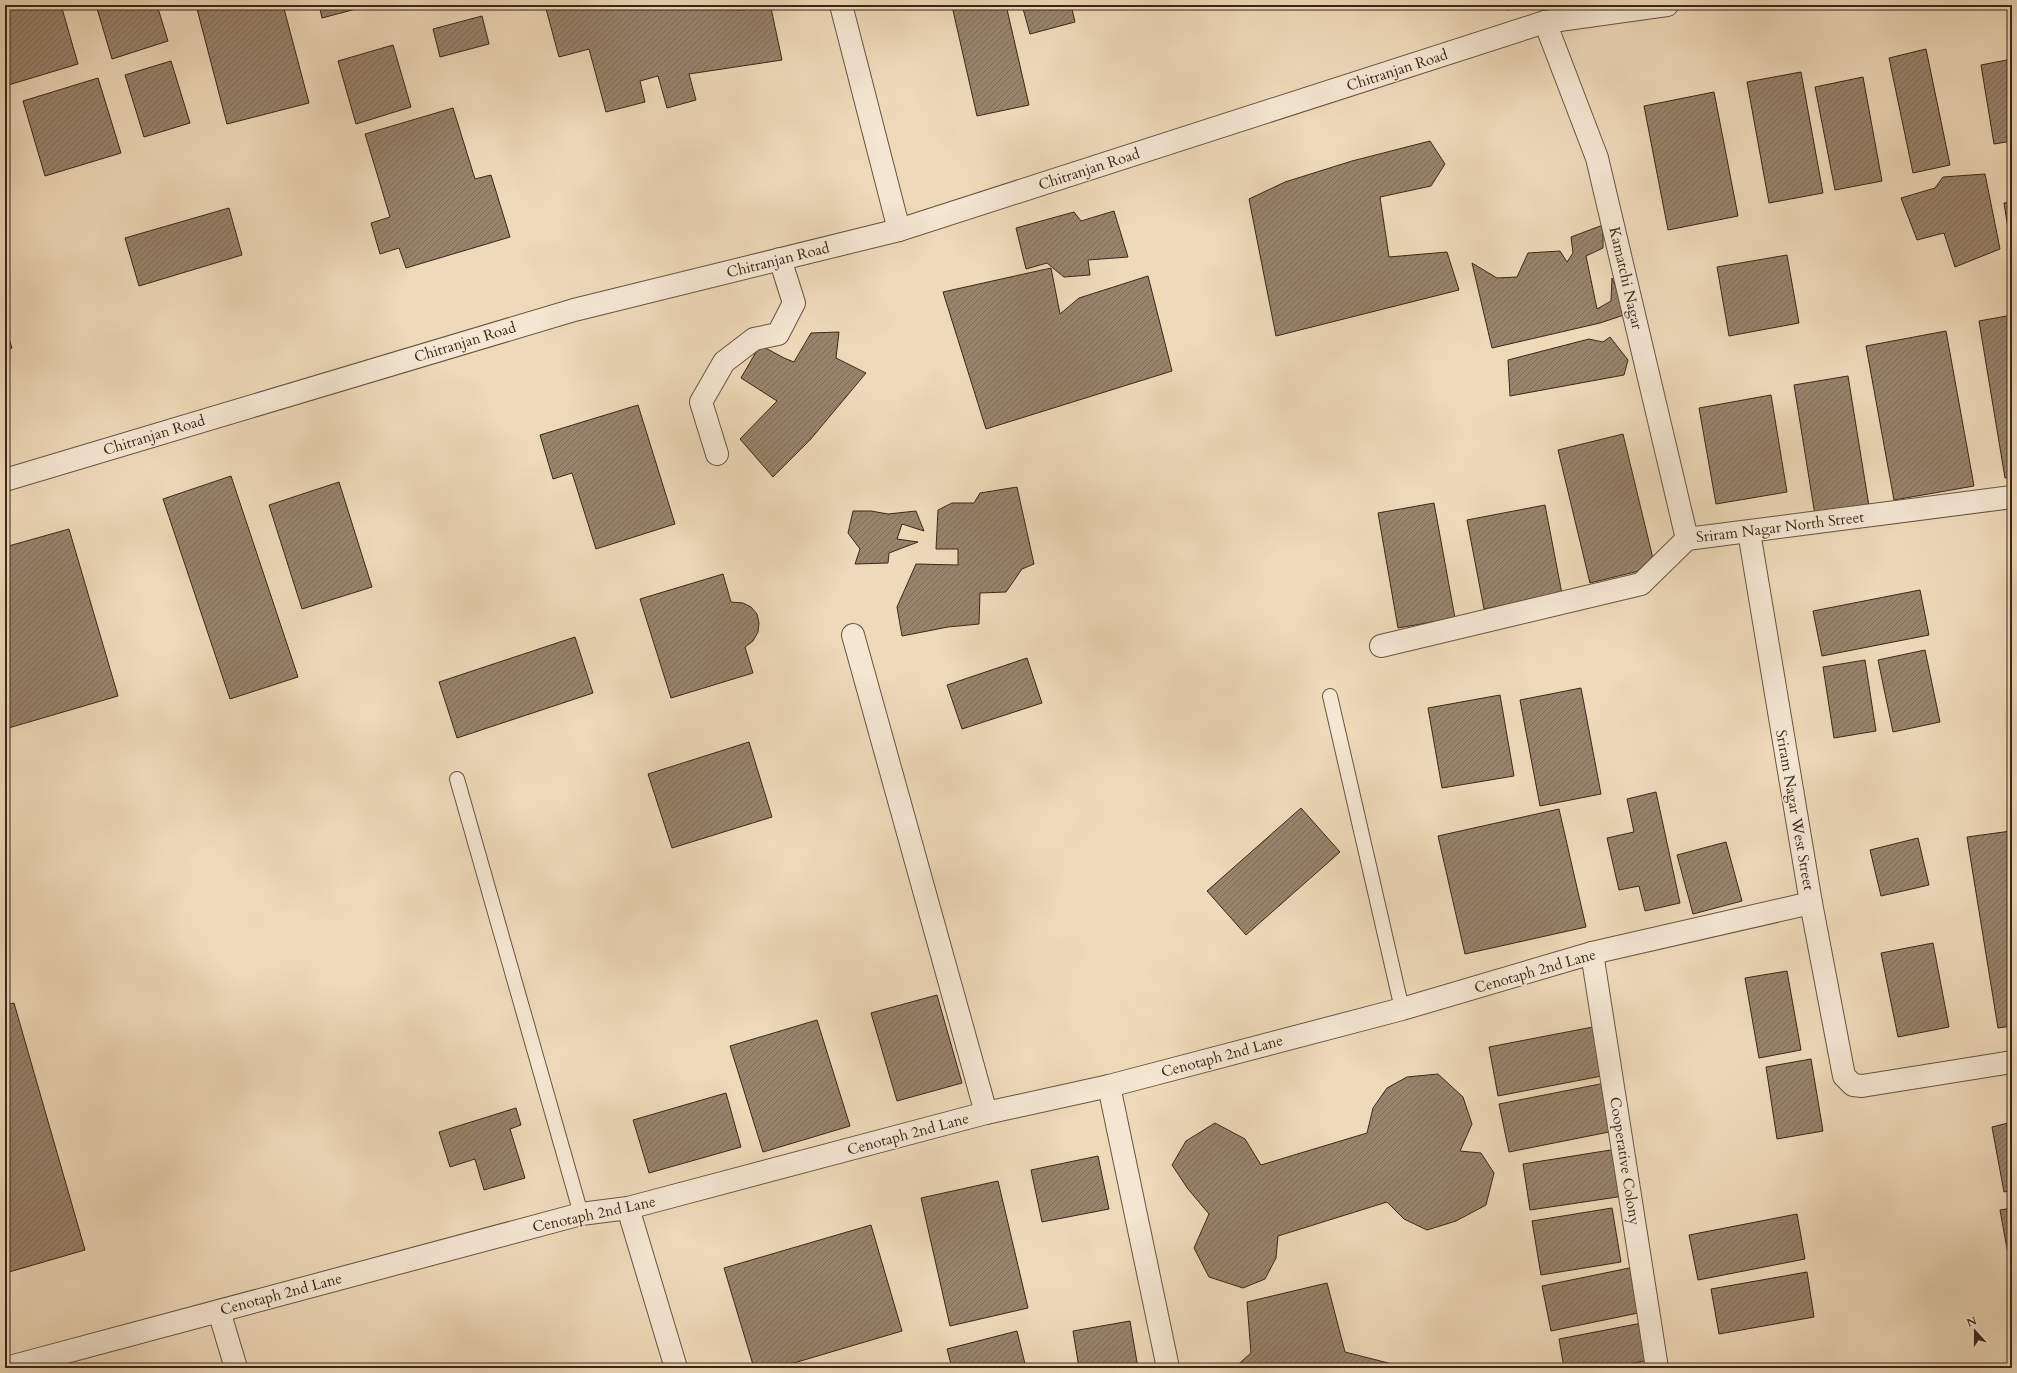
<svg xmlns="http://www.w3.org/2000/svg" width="2017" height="1373" font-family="Cardo,serif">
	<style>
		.building { fill: url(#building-hatch); stroke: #3b2719 }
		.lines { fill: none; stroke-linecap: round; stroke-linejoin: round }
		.service-casing { stroke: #685441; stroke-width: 16 }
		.minor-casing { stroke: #685441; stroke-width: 24 }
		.tertiary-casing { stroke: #685441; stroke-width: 24 }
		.service { stroke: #f4e6d2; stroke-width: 14 }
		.minor { stroke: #f4e6d2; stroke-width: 22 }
		.tertiary { stroke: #f4e6d2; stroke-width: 22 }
		.labels { text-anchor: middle; stroke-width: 3; stroke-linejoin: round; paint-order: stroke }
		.street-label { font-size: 15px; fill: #3b2719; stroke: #f4e6d2 }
	</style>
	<defs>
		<pattern id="building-hatch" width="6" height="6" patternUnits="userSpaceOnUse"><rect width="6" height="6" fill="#98846c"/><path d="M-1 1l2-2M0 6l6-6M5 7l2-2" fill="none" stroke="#7d6c58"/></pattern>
	</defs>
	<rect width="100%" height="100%" fill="#eed9b9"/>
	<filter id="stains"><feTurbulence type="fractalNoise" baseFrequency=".005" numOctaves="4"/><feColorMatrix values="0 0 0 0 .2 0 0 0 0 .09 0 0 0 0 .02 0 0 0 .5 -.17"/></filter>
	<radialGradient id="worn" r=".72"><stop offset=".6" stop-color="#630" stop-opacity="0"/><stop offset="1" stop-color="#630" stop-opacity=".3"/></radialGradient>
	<g class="building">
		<path d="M5 5H61L78 64 5 86Z"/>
		<path d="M96 5H157L168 41 112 59Z"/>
		<path d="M196 5H283L309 103 227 124Z"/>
		<path d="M319 5H371L322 18Z"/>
		<path d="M545 5H736L737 10 771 8 782 60 689 74 696 100 667 108 658 76 640 81 645 102 606 112 589 49 559 57Z"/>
		<path d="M957 5H1006L1029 105 977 116 952 6Z"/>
		<path d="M1022 5H1071L1075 22 1030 34Z"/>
		<path d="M1506 5H1540L1507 10Z"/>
		<path d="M482 16 489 44 440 57 433 29Z"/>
		<path d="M393 45 411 107 356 124 338 61Z"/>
		<path d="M1926 49 1950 165 1913 173 1889 58Z"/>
		<path d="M2012 59V141L1994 144 1981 65Z"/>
		<path d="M171 61 190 123 144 137 125 75Z"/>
		<path d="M1801 72 1823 193 1769 203 1747 82Z"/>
		<path d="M1863 77 1882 181 1835 190 1815 87Z"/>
		<path d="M98 78 121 153 45 176 23 101Z"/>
		<path d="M1714 92 1738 216 1668 230 1644 106Z"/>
		<path d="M453 108 475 179 491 175 510 237 406 268 399 248 380 254 371 223 390 217 365 134Z"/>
		<path d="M1430 141 1445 164 1431 186 1380 197 1389 257 1447 252 1459 290 1276 336 1249 199 1285 182 1352 161Z"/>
		<path d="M1985 174 2000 249 1955 267 1944 233 1917 240 1901 198 1935 188 1943 177Z"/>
		<path d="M2012 202V254L2004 203Z"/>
		<path d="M229 208 242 255 139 286 125 238Z"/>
		<path d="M1114 211 1128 257 1088 260 1090 275 1064 277 1047 263 1026 269 1016 228 1074 212 1081 221Z"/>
		<path d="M1603 225V248L1586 256 1597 309 1611 301 1612 278 1627 314 1600 323 1492 348 1472 263 1497 278 1517 277 1528 253 1560 251 1567 262 1573 253 1571 237Z"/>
		<path d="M1787 255 1799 323 1729 336 1717 267Z"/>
		<path d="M1051 268 1060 314 1079 298 1148 276 1172 371 986 429 943 292Z"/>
		<path d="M2012 315V477L2005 478 1979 321Z"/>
		<path d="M5 327 12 348 5 350Z"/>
		<path d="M1946 331 1974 486 1894 500 1866 346Z"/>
		<path d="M839 332 836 358 866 373 810 440 773 477 740 439 777 401 741 378 760 345 784 358 794 362 811 333Z"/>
		<path d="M1610 337 1628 360 1624 375 1510 396 1508 360 1589 339 1603 342Z"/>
		<path d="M1848 376 1869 506 1815 515 1794 385Z"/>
		<path d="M1771 395 1787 492 1716 504 1699 408Z"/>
		<path d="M638 405 675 524 596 549 572 473 553 479 540 435Z"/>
		<path d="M1623 434 1655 567 1590 583 1558 450Z"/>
		<path d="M231 476 298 677 230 699 163 499Z"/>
		<path d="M339 482 372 587 302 609 269 505Z"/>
		<path d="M1017 487 1034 564 1022 569 1006 592 980 593 979 624 948 627 902 636 897 607 916 564 958 565V549H936L938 510 952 503H974L980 493Z"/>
		<path d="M1434 503 1455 618 1398 628 1378 513Z"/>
		<path d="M1545 505 1562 594 1484 609 1467 520Z"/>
		<path d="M853 511H871L888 514 916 511 924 531 902 524 897 539 918 542 889 553 888 563 855 564 860 549 848 533Z"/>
		<path d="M69 529 118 696 5 729V547Z"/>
		<path d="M723 574 731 602 743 603 751 607 757 614 759 623 758 632 753 641 745 647 753 673 671 698 640 599Z"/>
		<path d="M1920 590 1929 635 1822 656 1813 611Z"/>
		<path d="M575 637 593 693 457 738 439 682Z"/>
		<path d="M1925 650 1940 722 1893 732 1878 660Z"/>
		<path d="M1027 658 1042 703 962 729 947 685Z"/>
		<path d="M1865 660 1876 731 1834 738 1823 667Z"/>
		<path d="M1581 688 1601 794 1540 806 1520 700Z"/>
		<path d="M1500 695 1514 776 1442 788 1428 708Z"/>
		<path d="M749 742 772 817 672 848 648 774Z"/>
		<path d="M1656 792 1680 903 1645 911 1639 886 1619 890 1607 838 1634 832 1627 799Z"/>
		<path d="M1301 808 1340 852 1246 935 1207 891Z"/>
		<path d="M1559 809 1586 927 1465 954 1438 836Z"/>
		<path d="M2011 831 2012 1026 1998 1028 1967 837Z"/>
		<path d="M1918 838 1929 885 1881 896 1870 850Z"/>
		<path d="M1726 842 1742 901 1693 914 1677 855Z"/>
		<path d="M1933 943 1949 1027 1898 1037 1881 953Z"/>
		<path d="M1787 971 1801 1050 1759 1058 1745 978Z"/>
		<path d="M937 995 962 1083 897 1101 871 1013Z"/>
		<path d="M14 1003 85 1250 9 1272 5 1257V1005Z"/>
		<path d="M817 1020 850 1126 763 1152 730 1046Z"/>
		<path d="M1598 1026 1607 1075 1498 1096 1489 1047Z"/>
		<path d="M1811 1059 1823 1131 1777 1139 1766 1067Z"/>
		<path d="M1438 1074 1463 1097 1472 1124 1460 1151 1481 1153 1494 1173 1486 1205 1456 1221 1427 1230 1404 1219 1387 1202 1278 1236 1276 1258 1265 1279 1243 1288 1209 1277 1194 1248 1209 1214 1188 1189 1172 1165 1186 1141 1215 1123 1245 1139 1261 1165 1367 1133 1373 1108 1387 1088 1407 1077Z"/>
		<path d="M1605 1083 1614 1131 1509 1152 1499 1104Z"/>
		<path d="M726 1093 741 1147 649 1173 633 1120Z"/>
		<path d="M516 1108 521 1125 510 1129 525 1178 484 1190 475 1159 450 1167 439 1132Z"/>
		<path d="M2012 1122V1190L2004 1192 1992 1127Z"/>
		<path d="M1617 1149 1624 1196 1530 1210 1523 1164Z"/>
		<path d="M1098 1156 1109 1209 1042 1222 1031 1170Z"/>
		<path d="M998 1181 1028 1308 950 1326 921 1198Z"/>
		<path d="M1612 1208 1621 1262 1541 1275 1532 1221Z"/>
		<path d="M2012 1208V1276L2000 1210Z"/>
		<path d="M1797 1214 1805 1259 1698 1280 1689 1235Z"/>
		<path d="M871 1225 902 1331 777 1368H754L724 1268Z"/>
		<path d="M1634 1267 1643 1312 1551 1331 1542 1286Z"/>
		<path d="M1807 1272 1814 1317 1719 1334 1711 1289Z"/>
		<path d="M1327 1283 1345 1352 1408 1368H1234L1251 1353 1247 1302Z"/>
		<path d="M1130 1321 1138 1368H1079L1073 1331Z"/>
		<path d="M1642 1323 1649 1360 1610 1368H1564L1559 1339Z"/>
		<path d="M1017 1331 1026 1368H952L947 1349Z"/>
		<path d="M1510 1365 1511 1368H1492Z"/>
	</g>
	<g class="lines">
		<defs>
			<g id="service">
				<path d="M1330 696 1402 1009"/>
				<path d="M457 779 581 1214"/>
			</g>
			<g id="minor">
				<path d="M841 5 899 230"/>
				<path d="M1545 22 1597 158 1687 539"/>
				<path d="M717 454 701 402 724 362 754 339 778 334 794 303 780 259"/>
				<path d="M1749 532 1811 903 1844 1076 1853 1085 1862 1086 2012 1062"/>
				<path d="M853 635 986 1113"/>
				<path d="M1381 646 1641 584 1687 539 2012 497"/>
				<path d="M1592 953 1657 1368"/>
				<path d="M1109 1086 1168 1368"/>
				<path d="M628 1208 676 1368"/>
				<path d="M219 1311 236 1368"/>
				<path d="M6 1368 581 1214 628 1208 986 1113 1109 1086 1402 1009 1592 953 1811 903"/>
			</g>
			<path id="tertiary" d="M5 480 574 310 899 230 1545 22 1667 5"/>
		</defs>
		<use href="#service" class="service-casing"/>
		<use href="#minor" class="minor-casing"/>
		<use href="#tertiary" class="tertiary-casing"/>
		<use href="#service" class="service"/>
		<use href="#minor" class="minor"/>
		<use href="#tertiary" class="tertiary"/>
	</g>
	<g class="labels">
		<g class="street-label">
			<text transform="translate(1397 70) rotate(-18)" y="5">Chitranjan Road</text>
			<text transform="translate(1089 169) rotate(-18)" y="5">Chitranjan Road</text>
			<text transform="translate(778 260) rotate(-14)" y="5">Chitranjan Road</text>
			<text transform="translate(1626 278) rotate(77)" y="5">Kamatchi Nagar</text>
			<text transform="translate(465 342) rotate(-17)" y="5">Chitranjan Road</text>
			<text transform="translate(154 435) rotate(-17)" y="5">Chitranjan Road</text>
			<text transform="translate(1780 527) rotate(-7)" y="5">Sriram Nagar North Street</text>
			<text transform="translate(1795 810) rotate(80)" y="5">Sriram Nagar West Street</text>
			<text transform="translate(1535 971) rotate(-16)" y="5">Cenotaph 2nd Lane</text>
			<text transform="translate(1222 1056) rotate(-15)" y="5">Cenotaph 2nd Lane</text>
			<text transform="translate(908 1134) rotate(-15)" y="5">Cenotaph 2nd Lane</text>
			<text transform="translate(1625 1161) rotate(81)" y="5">Cooperative Colony</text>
			<text transform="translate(594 1214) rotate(-12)" y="5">Cenotaph 2nd Lane</text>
			<text transform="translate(281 1294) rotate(-15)" y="5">Cenotaph 2nd Lane</text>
		</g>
	</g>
	<rect width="2017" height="1373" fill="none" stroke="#eed9b9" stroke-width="20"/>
	<rect x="6" y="6" width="2005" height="1361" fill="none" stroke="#3b2719" stroke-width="2"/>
	<rect x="10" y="10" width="1997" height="1353" fill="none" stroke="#3b2719"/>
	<g transform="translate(1975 1331) rotate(339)" stroke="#f4e6d2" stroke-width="3" paint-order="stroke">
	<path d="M0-3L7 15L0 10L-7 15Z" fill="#3b2719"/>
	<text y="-6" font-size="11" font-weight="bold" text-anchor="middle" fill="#3b2719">N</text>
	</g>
	<rect width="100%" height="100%" filter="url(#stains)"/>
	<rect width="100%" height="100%" fill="url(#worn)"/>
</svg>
